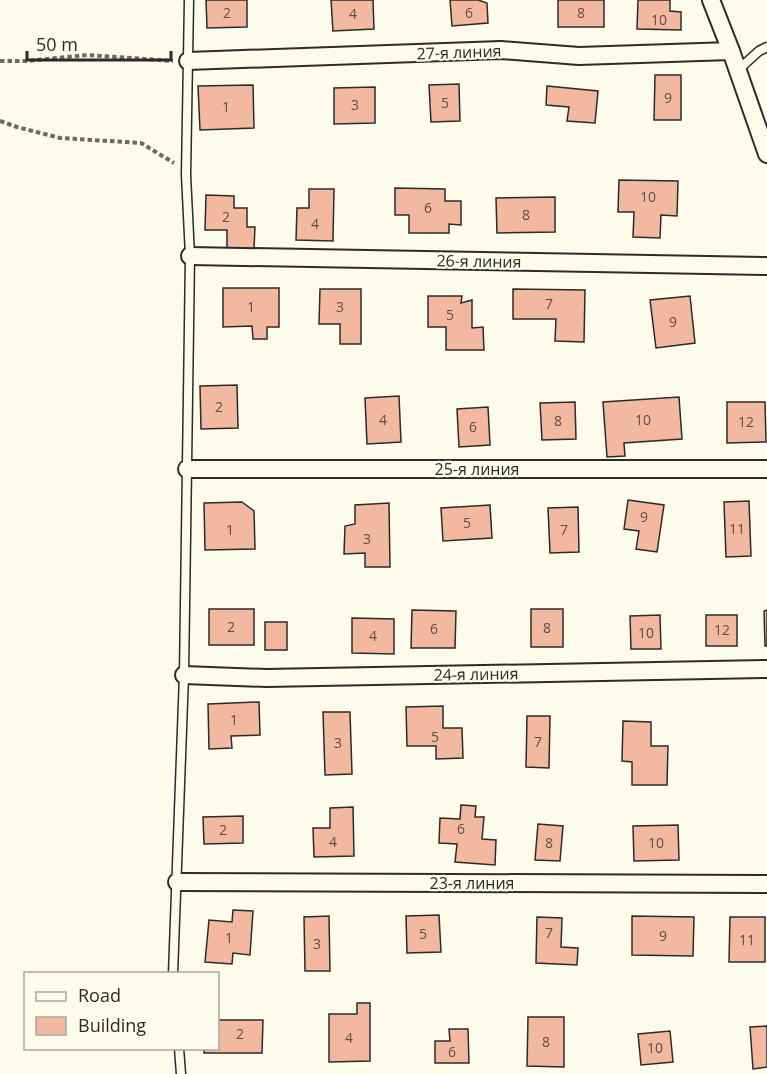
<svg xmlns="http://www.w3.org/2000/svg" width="767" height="1074" font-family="'Open Sans',sans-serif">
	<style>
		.building { fill: #f2b8a0; stroke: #2b2b2b; stroke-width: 1.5 }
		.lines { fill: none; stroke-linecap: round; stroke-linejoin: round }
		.lane-casing { stroke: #2b2b2b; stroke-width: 11 }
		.street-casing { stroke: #2b2b2b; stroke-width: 20 }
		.path { stroke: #6a6964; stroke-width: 4; stroke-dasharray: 4.5 3; stroke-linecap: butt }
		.lane { stroke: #fdfbea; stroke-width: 8 }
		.street { stroke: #fdfbea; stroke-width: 16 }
		.labels { text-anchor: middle; stroke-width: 4.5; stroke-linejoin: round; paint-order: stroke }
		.number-label { font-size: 14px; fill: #5d4e48 }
		.street-label { font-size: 16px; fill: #2b2b2b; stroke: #fdfbea }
	</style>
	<rect width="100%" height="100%" fill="#fdfbea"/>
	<g class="building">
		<path d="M206 0H247V27L207 28Z"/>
		<path d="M331 0H373L374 29 333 31Z"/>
		<path d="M450 0H478L487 3 488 23 452 26Z"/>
		<rect x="558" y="0" width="46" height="27"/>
		<path d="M638 0H670V11L681 12V30L637 29Z"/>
		<path d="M655 75H681V120H654Z"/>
		<path d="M459 84 460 121 431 122 429 85Z"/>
		<path d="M253 85 254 128 200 130 198 86Z"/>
		<path d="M547 86 598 91 595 123 567 121 569 107 546 105Z"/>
		<path d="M375 87V123L334 124V88Z"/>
		<path d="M619 180 678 181 677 216 661 215 660 238 633 237 634 212H618Z"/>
		<path d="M395 188 445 189V201H461V225L449 224V233H409V215H395Z"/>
		<path d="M309 189H334L333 241 296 240 297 208H309Z"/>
		<path d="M206 195 234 196V208H247V227H255L254 249H227V230H205Z"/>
		<path d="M555 197V232L497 233 496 198Z"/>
		<path d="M223 288H279V327H267V339H253L252 326 223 327Z"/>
		<path d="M320 289H361V344H340V324H319Z"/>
		<path d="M513 289 585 290 584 342 555 341 556 319H513Z"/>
		<path d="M428 296H462L461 303 472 300V328L483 327 484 350H446V327H428Z"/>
		<path d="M690 296 695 343 656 348 650 300Z"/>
		<path d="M237 385 238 428 201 429 200 386Z"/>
		<path d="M399 396 401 442 367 444 365 398Z"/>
		<path d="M679 397 682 439 624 443 625 456 607 457 603 402Z"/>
		<path d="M575 402 576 439 542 440 540 403Z"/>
		<path d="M727 402H765L766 442 727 443Z"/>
		<path d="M488 407 490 445 459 447 457 409Z"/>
		<path d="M628 500 664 505 657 552 636 549 639 531 624 529Z"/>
		<path d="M749 501 751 556 726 557 724 502Z"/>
		<path d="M242 502 254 511 255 549 205 550 204 503Z"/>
		<path d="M389 503 390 567H365V553L344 554 345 526 355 524V505Z"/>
		<path d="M490 505 492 538 443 541 441 508Z"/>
		<path d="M578 507 579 552 550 553 548 508Z"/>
		<rect x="209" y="609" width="45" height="36"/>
		<rect x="531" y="609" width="32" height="38"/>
		<path d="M412 610 456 611 455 648H411Z"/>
		<path d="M767 610V646H765L764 611Z"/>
		<path d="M660 615 661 649H631L630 616Z"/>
		<rect x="706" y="615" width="31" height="31"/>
		<path d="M352 618 394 619V654L352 653Z"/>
		<rect x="265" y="622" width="22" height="28"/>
		<path d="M259 702 260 735 231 736 232 748 209 749 208 704Z"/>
		<path d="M443 706V728H462L463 758 436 759V746H407L406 707Z"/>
		<path d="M323 712H350L352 774 325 775Z"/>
		<path d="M527 716H550L549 768 526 767Z"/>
		<path d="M623 721 651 722V746H668L667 785H632V762L622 761Z"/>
		<path d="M461 805 476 806 475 817H484L482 839 496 840 495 865 455 862 457 844 439 843 440 818 460 819Z"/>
		<path d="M353 807 354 856 314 857 313 828H330V808Z"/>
		<path d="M243 816V843L204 844 203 817Z"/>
		<path d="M538 824 563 826 560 861 535 860Z"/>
		<path d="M678 825 679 860 634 861 633 826Z"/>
		<path d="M233 910 253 911 250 955 233 953 232 964 205 962 209 920 232 922Z"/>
		<path d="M439 915 441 952 407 953 406 916Z"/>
		<path d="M329 916 330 971H305L304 917Z"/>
		<path d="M632 916 694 917 693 956 632 955Z"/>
		<path d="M537 917 562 918 561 947 578 948 577 965 536 963Z"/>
		<path d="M730 917H765V962H729Z"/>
		<path d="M357 1003H370V1061L329 1062V1014H357Z"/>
		<path d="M528 1017H564V1067L527 1066Z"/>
		<path d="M218 1020H263L262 1053H204V1048H218Z"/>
		<path d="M767 1026V1067L753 1069 750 1027Z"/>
		<path d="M449 1029H468L469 1063H435V1041H450Z"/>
		<path d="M670 1031 673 1062 641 1065 638 1034Z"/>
	</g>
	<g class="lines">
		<defs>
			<g id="lane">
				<path d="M738 70 759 51 767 47"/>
				<path d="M173 974 184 675 190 256 186 175 189 0"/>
				<path d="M179 1048 181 1074"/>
			</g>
			<g id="street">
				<path d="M711 0 731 51 767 154"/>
				<path d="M188 61 501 50 579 56 731 51"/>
				<path d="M190 256 767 266"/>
				<path d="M187 469H767"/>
				<path d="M184 675 266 678 767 669"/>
				<path d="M177 882 767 884"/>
			</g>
		</defs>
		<use href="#lane" class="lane-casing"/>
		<use href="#street" class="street-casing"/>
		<g class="path">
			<path d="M0 61H27L88 55 173 61"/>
			<path d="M0 121 17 127 60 138 141 143 174 163"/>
		</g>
		<use href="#lane" class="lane"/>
		<use href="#street" class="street"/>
	</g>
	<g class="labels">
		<g class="number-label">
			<text x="227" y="18">2</text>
			<text x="469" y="18">6</text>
			<text x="581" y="18">8</text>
			<text x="353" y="19">4</text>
			<text x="659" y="25">10</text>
			<text x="668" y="103">9</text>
			<text x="445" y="108">5</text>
			<text x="355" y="110">3</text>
			<text x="226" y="112">1</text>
			<text x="648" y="202">10</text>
			<text x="428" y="213">6</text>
			<text x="526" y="220">8</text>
			<text x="226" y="222">2</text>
			<text x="315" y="229">4</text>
			<text x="549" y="309">7</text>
			<text x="251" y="312">1</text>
			<text x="340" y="312">3</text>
			<text x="450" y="320">5</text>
			<text x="673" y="327">9</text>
			<text x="219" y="412">2</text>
			<text x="383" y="425">4</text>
			<text x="643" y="425">10</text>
			<text x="558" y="426">8</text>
			<text x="746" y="427">12</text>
			<text x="473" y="432">6</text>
			<text x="644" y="522">9</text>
			<text x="467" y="528">5</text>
			<text x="737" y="534">11</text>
			<text x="230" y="535">1</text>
			<text x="564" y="535">7</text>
			<text x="367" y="544">3</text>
			<text x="231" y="632">2</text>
			<text x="547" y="633">8</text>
			<text x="434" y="634">6</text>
			<text x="722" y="635">12</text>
			<text x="646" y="638">10</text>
			<text x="373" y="641">4</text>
			<text x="234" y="725">1</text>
			<text x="435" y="742">5</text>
			<text x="538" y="747">7</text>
			<text x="338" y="748">3</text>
			<text x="461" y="834">6</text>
			<text x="223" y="835">2</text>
			<text x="333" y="847">4</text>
			<text x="549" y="848">8</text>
			<text x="656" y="848">10</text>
			<text x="549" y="938">7</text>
			<text x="423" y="939">5</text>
			<text x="663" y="941">9</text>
			<text x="229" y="943">1</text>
			<text x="747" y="945">11</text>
			<text x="317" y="949">3</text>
			<text x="240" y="1039">2</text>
			<text x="349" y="1043">4</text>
			<text x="546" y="1047">8</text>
			<text x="655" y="1053">10</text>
			<text x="452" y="1057">6</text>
		</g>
		<g class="street-label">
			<text transform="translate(459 52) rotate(-2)" y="6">27-я линия</text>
			<text transform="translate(479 261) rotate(1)" y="6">26-я линия</text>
			<text x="477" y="475">25-я линия</text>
			<text transform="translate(476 674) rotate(-1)" y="6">24-я линия</text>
			<text x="472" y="889">23-я линия</text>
		</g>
	</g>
	<rect x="24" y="972" width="195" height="78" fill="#fdfbea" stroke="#a9a89e" stroke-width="1.5"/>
	<rect x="36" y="992" width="30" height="9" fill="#fdfbea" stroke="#a9a89e" stroke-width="1.5"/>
	<text x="78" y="1002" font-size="18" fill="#2b2b2b">Road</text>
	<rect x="36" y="1017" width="30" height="18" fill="#f2b8a0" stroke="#a9a89e" stroke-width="1.5"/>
	<text x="78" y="1032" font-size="18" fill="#2b2b2b">Building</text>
	<path d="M27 51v9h144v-9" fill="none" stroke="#2b2b2b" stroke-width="3"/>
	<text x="36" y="51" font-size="18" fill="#2b2b2b" stroke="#fdfbea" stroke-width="4.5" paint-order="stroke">50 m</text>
</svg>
